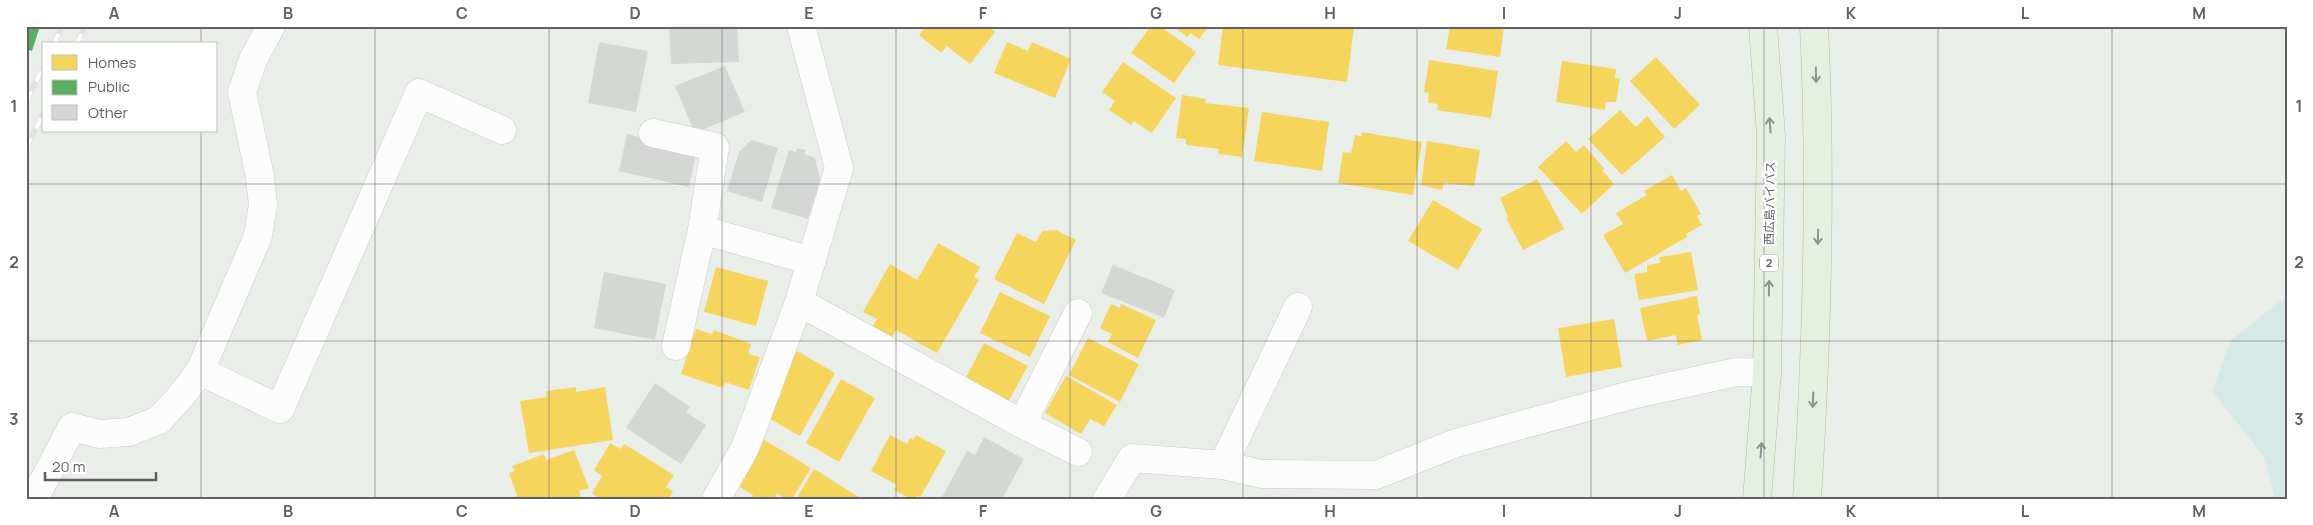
<svg xmlns="http://www.w3.org/2000/svg" width="2313" height="525" font-family="Manrope,'Noto Sans JP',sans-serif">
	<style>
		.green { fill: #d5eae7 }
		.homes { fill: #f6d55c }
		.public { fill: #5aae61 }
		.building { fill: #d4d7d4 }
		.lines { fill: none; stroke-linecap: round; stroke-linejoin: round }
		.minor-casing { stroke: #cbcccc; stroke-width: 29 }
		.highway-casing { stroke: #a5c596; stroke-width: 29 }
		.minor { stroke: #fcfcfc; stroke-width: 28 }
		.highway { stroke: #e6f0e2; stroke-width: 28 }
		.rail-casing { stroke: #e2e2e1; stroke-width: 5.5 }
		.rail { stroke: #fff; stroke-width: 4; stroke-dasharray: 11; stroke-linecap: butt }
		.oneway { stroke: #919191 }
		.grid { fill: none; stroke: #635e66; stroke-width: 1; stroke-opacity: 0.55 }
		.labels { text-anchor: middle; stroke-width: 5; stroke-linejoin: round; paint-order: stroke }
		.shield { fill: #fff; stroke: #928e94; stroke-width: 1 }
		.shield-label { font-size: 11px; font-weight: bold; fill: #635e66 }
		.street-label { font-size: 12px; fill: #635e66; stroke: #fff }
		.neatline { fill: none; stroke: #635e66; stroke-width: 2 }
		.grid-label { font-size: 16px; text-anchor: middle; font-weight: bold; fill: #635e66 }
	</style>
	<rect width="100%" height="100%" fill="#eaeee9"/>
	<path class="green" d="M2287 296V499H2275L2264 457 2212 391 2231 340Z"/>
	<g class="homes">
		<path d="M927 26H988L995 32 970 64 947 46 941 53 919 35Z"/>
		<path d="M1151 26H1160L1196 52 1174 83 1131 53Z"/>
		<path d="M1173 26H1209L1199 39 1191 33 1187 37Z"/>
		<path d="M1223 26H1354L1347 82 1218 65Z"/>
		<path d="M1450 26H1504L1500 57 1446 49Z"/>
		<path d="M1007 42 1028 51 1032 42 1071 59 1055 98 994 73Z"/>
		<path d="M1656 57 1700 105 1674 129 1630 81Z"/>
		<path d="M1429 60 1498 71 1491 118 1437 110 1438 104 1428 103 1429 93 1424 92Z"/>
		<path d="M1562 61 1616 69 1615 78 1620 79 1616 102H1606L1605 110 1556 102Z"/>
		<path d="M1123 62 1176 98 1152 133 1134 121 1131 125 1109 110 1115 101 1102 92Z"/>
		<path d="M1182 95 1206 99 1205 103 1249 108 1242 157 1218 154 1219 149 1186 145V139L1176 138Z"/>
		<path d="M1620 110 1636 127 1647 116 1665 137 1622 175 1588 139Z"/>
		<path d="M1262 112 1329 122 1322 171 1254 161Z"/>
		<path d="M1362 132 1422 142 1413 195 1338 183 1343 152 1351 153 1355 135 1361 136Z"/>
		<path d="M1427 141 1480 150 1474 186 1444 183 1442 190 1421 185Z"/>
		<path d="M1566 141 1576 152 1584 145 1604 168 1602 170 1614 184 1582 214 1538 167Z"/>
		<path d="M1672 175 1681 191 1686 188 1701 214 1697 216 1702 225 1686 234 1687 237 1625 273 1603 235 1623 224 1616 213 1647 195 1644 191Z"/>
		<path d="M1537 179 1564 229 1523 250 1506 218 1508 217 1500 198Z"/>
		<path d="M1433 200 1482 229 1458 270 1408 241Z"/>
		<path d="M1056 230 1076 240 1044 304 994 279 1017 233 1036 242 1042 231Z"/>
		<path d="M938 243 980 267 974 277 979 280 937 353 896 330 891 339 871 329 877 319 863 312 890 264 917 280Z"/>
		<path d="M1691 252 1698 290 1639 300 1634 274 1647 272V265L1660 263 1659 257Z"/>
		<path d="M716 267 768 281 756 326 704 312Z"/>
		<path d="M1000 292 1050 316 1030 357 980 333Z"/>
		<path d="M1697 296 1700 314 1697 315 1702 340 1678 345 1676 335 1647 341 1640 308Z"/>
		<path d="M1111 304 1120 308 1121 304 1156 320 1138 358 1108 342 1112 334 1100 328Z"/>
		<path d="M1614 319 1622 367 1566 377 1558 328Z"/>
		<path d="M696 329 712 334 714 330 751 344 748 354 760 357 749 390 725 382 723 388 681 374Z"/>
		<path d="M1088 338 1139 364 1120 402 1069 375Z"/>
		<path d="M984 343 1028 366 1006 406 963 383Z"/>
		<path d="M797 351 835 373 800 436 768 418 782 392 776 388Z"/>
		<path d="M1066 376 1117 405 1104 426 1090 419 1081 434 1045 413Z"/>
		<path d="M841 379 875 398 839 462 806 443Z"/>
		<path d="M576 387V392L605 387 613 440 529 453 520 401 547 397 546 391Z"/>
		<path d="M890 435 907 444 910 438 913 440 916 435 946 451 920 498 917 495 915 499H911L894 490 897 485 871 471Z"/>
		<path d="M761 438 811 468 792 499H786L777 493 774 499H751L753 495 733 483Z"/>
		<path d="M610 443 621 449 624 444 674 475 666 487 673 491 669 499H595L596 496 592 493 602 476 594 470Z"/>
		<path d="M574 450 589 488 579 491 582 499H512L517 495 509 473 515 471 512 466 544 454 546 460Z"/>
		<path d="M814 469 862 499H796Z"/>
	</g>
	<path class="public" d="M26 26H40L32 51 26 49Z"/>
	<g class="building">
		<path d="M669 26H737L739 62 671 64Z"/>
		<path d="M599 42 648 51 636 112 588 103Z"/>
		<path d="M725 66 745 112 695 133 675 86Z"/>
		<path d="M627 134 697 150 689 187 619 171Z"/>
		<path d="M751 140 778 148 762 202 727 191 739 152Z"/>
		<path d="M797 148 806 150 804 154 815 158 820 180 808 219 771 208 789 150 796 152Z"/>
		<path d="M1113 265 1175 290 1164 318 1101 293Z"/>
		<path d="M604 272 666 284 655 340 594 328Z"/>
		<path d="M655 383 690 407 686 412 706 425 681 464 626 428Z"/>
		<path d="M984 437 1024 459 1002 499H941L967 451 975 455Z"/>
	</g>
	<g class="lines">
		<defs>
			<g id="minor">
				<path d="M653 133 715 147 702 230 676 346"/>
				<path d="M702 230 812 261"/>
				<path d="M799 302 1022 424 1078 452"/>
				<path d="M200 371 280 409 419 93 502 130"/>
				<path d="M1022 424 1078 313"/>
				<path d="M1223 465 1298 307"/>
				<path d="M34 499 72 427 99 434 129 432 159 420 181 396 200 371 258 236 263 205 260 177 242 92 253 60 271 26"/>
				<path d="M716 499 745 448 799 302 839 168 801 26"/>
				<path d="M1107 499 1132 458 1223 465 1261 474 1376 475 1456 443 1631 395 1736 372 1767 373"/>
			</g>
			<g id="highway">
				<path d="M1757 499 1767 373 1771 136 1763 26"/>
				<path d="M1807 499C1817 341 1822 184 1814 26"/>
			</g>
		</defs>
		<use href="#minor" class="minor-casing"/>
		<use href="#highway" class="highway-casing"/>
		<use href="#minor" class="minor"/>
		<use href="#highway" class="highway"/>
		<defs>
			<g id="rail">
				<path d="M54 44 62 26"/>
				<path d="M77 44 85 26"/>
				<path d="M26 101 44 66"/>
				<path d="M26 148 44 113"/>
			</g>
		</defs>
		<use href="#rail" class="rail-casing"/>
		<use href="#rail" class="rail"/>
	</g>
	<defs><path id="oneway-shaft" d="M-6 0H5M1.5-3L5.5 0L1.5 3" fill="none" stroke-width="1.6" stroke-linecap="round" stroke-linejoin="round" transform="scale(1.25)"/></defs>
	<g class="oneway">
		<use href="#oneway-shaft" transform="translate(1816 75) rotate(89)"/>
		<use href="#oneway-shaft" transform="translate(1770 125) rotate(-94)"/>
		<use href="#oneway-shaft" transform="translate(1818 237) rotate(91)"/>
		<use href="#oneway-shaft" transform="translate(1769 288) rotate(-89)"/>
		<use href="#oneway-shaft" transform="translate(1813 400) rotate(92)"/>
		<use href="#oneway-shaft" transform="translate(1761 450) rotate(-86)"/>
	</g>
	<path class="grid" d="M201 26V44M375 26V499M549 26V499M722 26V499M896 26V499M1070 26V499M1243 26V499M1417 26V499M1591 26V499M1764 26V499M1938 26V499M2112 26V499M201 131V499M26 184H2287M26 341H2287"/>
	<g class="labels">
		<rect class="shield" x="1760" y="254.5" width="18" height="17" rx="4"/>
		<g class="shield-label">
			<text x="1769" y="267">2</text>
		</g>
		<g class="street-label">
			<text transform="translate(1770 203) rotate(-89)" y="4">西広島バイパス</text>
		</g>
	</g>
	<rect width="2313" height="525" fill="none" stroke="#ffffff" stroke-width="55"/>
	<rect x="42" y="42" width="175" height="90" fill="#ffffff" stroke="#c1bfc2"/>
	<rect x="52" y="55" width="25" height="15" fill="#f6d55c" stroke="#c1bfc2"/>
	<text x="88" y="68" font-size="15" fill="#635e66">Homes</text>
	<rect x="52" y="80" width="25" height="15" fill="#5aae61" stroke="#c1bfc2"/>
	<text x="88" y="92" font-size="15" fill="#635e66">Public</text>
	<rect x="52" y="105" width="25" height="15" fill="#d4d7d4" stroke="#c1bfc2"/>
	<text x="88" y="118" font-size="15" fill="#635e66">Other</text>
	<path d="M45 472v8h111v-8" fill="none" stroke="#635e66" stroke-width="2.5"/>
	<text x="52" y="472" font-size="15" fill="#635e66" stroke="#ffffff" stroke-width="4" paint-order="stroke">20 m</text>
	<rect x="28" y="28" width="2258" height="470" class="neatline"/>
	<g class="grid-label">
		<text x="114" y="19">A</text>
		<text x="288" y="19">B</text>
		<text x="462" y="19">C</text>
		<text x="635" y="19">D</text>
		<text x="809" y="19">E</text>
		<text x="983" y="19">F</text>
		<text x="1156" y="19">G</text>
		<text x="1330" y="19">H</text>
		<text x="1504" y="19">I</text>
		<text x="1678" y="19">J</text>
		<text x="1851" y="19">K</text>
		<text x="2025" y="19">L</text>
		<text x="2199" y="19">M</text>
		<text x="14" y="112">1</text>
		<text x="2299" y="112">1</text>
		<text x="14" y="268">2</text>
		<text x="2299" y="268">2</text>
		<text x="14" y="425">3</text>
		<text x="2299" y="425">3</text>
		<text x="114" y="517">A</text>
		<text x="288" y="517">B</text>
		<text x="462" y="517">C</text>
		<text x="635" y="517">D</text>
		<text x="809" y="517">E</text>
		<text x="983" y="517">F</text>
		<text x="1156" y="517">G</text>
		<text x="1330" y="517">H</text>
		<text x="1504" y="517">I</text>
		<text x="1678" y="517">J</text>
		<text x="1851" y="517">K</text>
		<text x="2025" y="517">L</text>
		<text x="2199" y="517">M</text>
	</g>
</svg>
